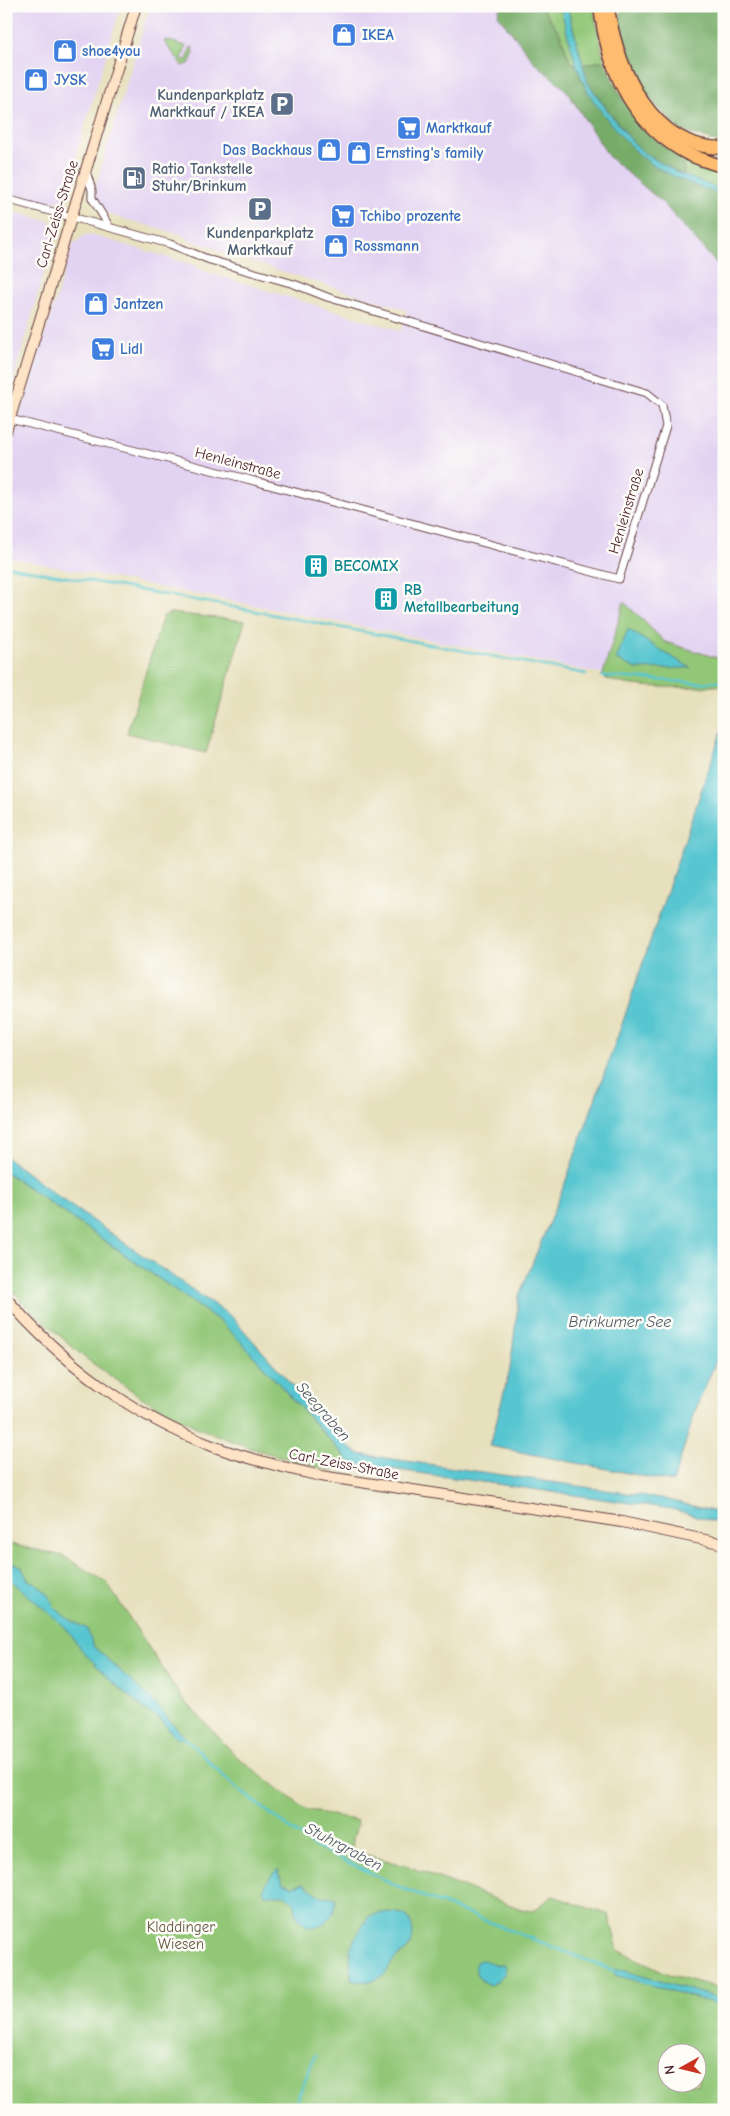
<svg xmlns="http://www.w3.org/2000/svg" width="730" height="2116" font-family="'Comic Neue',sans-serif">
	<style>
		.built { fill: #e3d3f2 }
		.green { fill: #93c778; stroke: #6e7352; fill-rule: evenodd }
		.forest { fill: #76ac68; stroke: #60664a }
		.water { fill: #59c6d0; stroke: #52727e }
		.lines { fill: none; stroke-linecap: round; stroke-linejoin: round }
		.stream { stroke: #59c6d0; stroke-width: 2.5 }
		.street-casing { stroke: #623c41; stroke-width: 9 }
		.secondary-casing { stroke: #623c41; stroke-width: 12 }
		.highway-casing { stroke: #623c41; stroke-width: 15 }
		.street { stroke: #fff; stroke-width: 7 }
		.secondary { stroke: #fee4c6; stroke-width: 10 }
		.highway { stroke: #fdbc70; stroke-width: 12 }
		.labels { text-anchor: middle; stroke-width: 5; stroke-linejoin: round; paint-order: stroke }
		.shop-label { font-size: 15px; font-weight: bold; fill: #366cbe; stroke: #fdfcf7; text-anchor: start }
		.service-label { font-size: 15px; font-weight: bold; fill: #4e5e75; stroke: #fdfcf7; text-anchor: end }
		.street-label { font-size: 15px; fill: #4a1f2b; stroke: #fdfcf7 }
		.culture-label { font-size: 15px; font-weight: bold; fill: #0d838f; stroke: #fdfcf7; text-anchor: start }
		.park-label { font-size: 15px; fill: #645a46; stroke: #fdfcf7 }
		.water-label { font-size: 16px; font-style: italic; fill: #4f5965; stroke: #fdfcf7 }
	</style>
	<rect width="100%" height="100%" fill="#fdfcf7"/>
	<filter id="ink" filterUnits="userSpaceOnUse"><feTurbulence type="fractalNoise" baseFrequency=".02" numOctaves="2"/><feDisplacementMap in="SourceGraphic" scale="10" xChannelSelector="R" yChannelSelector="G"/><feConvolveMatrix kernelMatrix="1 2 1 2 8 2 1 2 1" color-interpolation-filters="sRGB"/></filter>
	<filter id="wash" filterUnits="userSpaceOnUse"><feTurbulence type="fractalNoise" baseFrequency=".0096" numOctaves="4" result="noise"/><feDisplacementMap in="SourceGraphic" scale="20" xChannelSelector="R" yChannelSelector="G"/><feGaussianBlur stdDeviation="1.12" result="paint"/><feColorMatrix in="noise" values="0 0 0 0 0 0 0 0 0 0 0 0 0 0 0 0 0 1.4 0 .05"/><feComposite in="paint" operator="in"/></filter>
	<g filter="url(#wash)">
		<rect width="100%" height="100%" fill="#e7e0bd"/>
		<g class="built">
			<path d="M6 6H121L63 198 54 203H44L6 192Z"/>
			<path d="M150 6H500L498 15 535 63 566 90 609 157 661 201 724 272V660L665 642 624 603 603 674 6 557V459L73 244 85 235H92L197 266 200 270 401 331 407 310 220 252 214 247 189 240 183 235 110 215 102 208 96 197 95 187Z"/>
			<path d="M6 210 49 221 52 225 55 234 6 406Z"/>
		</g>
		<g class="green">
			<path d="M541 6H560L577 66 570 61 560 34Z"/>
			<path d="M567 6H593L604 60 583 65Z"/>
			<path d="M166 40 186 46 182 59 187 60 191 47 193 48 194 53 189 64 182 66C177 56 169 50 164 41Z"/>
			<path d="M683 158 724 175V191L684 176Z"/>
			<path d="M624 602 665 642 724 660V685C696 688 629 690 605 678L603 674Z"/>
			<path d="M171 613 245 621 206 753 127 733 163 616Z"/>
			<path d="M6 1172 221 1322 240 1341 349 1461 333 1471 250 1448 196 1427 141 1397 85 1358 23 1303 6 1282Z"/>
			<path d="M6 1543 63 1556 106 1582 182 1698 236 1756 305 1809 358 1821 353 1839 352 1851 407 1866 524 1910 533 1911 553 1896 609 1915 618 1950 671 1975 724 1989V2110H6ZM668 2054H698V2084H668Z"/>
		</g>
		<g class="forest">
			<path d="M500 6H541L560 34 570 61 577 66 584 85 593 99 641 156 663 171 724 196V272L661 201 609 157 566 90 535 63 498 15Z"/>
			<path d="M623 6H724V142L720 143 680 130 646 95 633 72 624 47 619 18Z"/>
			<path d="M604 60C616 89 631 116 654 138 663 146 674 151 683 158L684 176 644 153 632 141 595 93 588 83 583 65Z"/>
		</g>
		<g class="water">
			<path d="M560 6H567L588 83 610 114 632 141 644 153 678 173 724 191V196C700 187 675 179 653 165 630 150 596 109 584 84 573 59 567 32 560 6Z"/>
			<path d="M628 629 660 650 691 668 637 669 616 660Z"/>
			<path d="M724 724V1342L697 1406 673 1482 490 1446 510 1369 519 1296 565 1183 621 1027Z"/>
			<path d="M6 1157 71 1206 232 1317 339 1438 358 1454 661 1498 724 1514V1524L672 1509 355 1464 349 1461 240 1341 221 1322 6 1172Z"/>
			<path d="M6 1561 21 1566 28 1580 37 1584 49 1595 54 1607 67 1618 87 1629 94 1647 150 1698 187 1740 175 1737 159 1718 148 1712 110 1680 79 1647 66 1628 6 1576Z"/>
			<path d="M278 1869 283 1883 293 1886 303 1883 323 1898 330 1896 336 1898C336 1907 333 1916 326 1922 315 1931 302 1927 297 1915 295 1912 296 1907 294 1903 292 1901 288 1897 285 1895H266L263 1891C267 1882 270 1875 278 1869Z"/>
			<path d="M393 1912 406 1915C414 1926 416 1939 406 1951 403 1954 397 1956 394 1960 390 1964 389 1970 385 1974 377 1982 362 1983 351 1980L350 1949 355 1938 369 1916 378 1913Z"/>
			<path d="M480 1960C489 1960 496 1967 504 1965L506 1968 504 1974 497 1982 490 1985C478 1981 474 1973 476 1962Z"/>
			<path d="M615 1968 724 2000V2006L615 1975Z"/>
		</g>
		<g class="lines">
			<g class="stream">
				<path d="M6 566 217 604 586 674"/>
				<path d="M602 676 699 683 724 681"/>
				<path d="M185 1738 235 1787 312 1845 402 1888 617 1972"/>
				<path d="M293 2110 315 2055"/>
			</g>
		</g>
	</g>
	<g filter="url(#ink)">
		<g class="lines">
			<defs>
				<g id="street">
					<path d="M86 171 92 190V198L109 226"/>
					<path d="M6 199 170 244 210 260 294 284 327 297 647 393 662 405 666 426 619 579 247 479 10 419"/>
				</g>
				<g id="secondary">
					<path d="M6 431 136 6"/>
					<path d="M6 1298C62 1363 134 1417 215 1447 249 1459 285 1468 321 1476L622 1522 724 1544"/>
				</g>
				<g id="highway">
					<path d="M600 6C607 65 628 118 681 150 694 158 710 162 724 167"/>
					<path d="M608 9C618 69 651 149 724 148"/>
				</g>
			</defs>
			<use href="#street" class="street-casing"/>
			<use href="#secondary" class="secondary-casing"/>
			<use href="#highway" class="highway-casing"/>
			<use href="#street" class="street"/>
			<use href="#secondary" class="secondary"/>
			<use href="#highway" class="highway"/>
		</g>
	</g>
	<defs>
		<symbol id="shop-square" viewBox="-11 -11 22 22"><rect x="-9" y="-9" width="18" height="18" rx="4" fill="#3f7fe0" stroke="#fdfcf7"/><path d="M-5-2.5h2.3a2.7 3.5 0 0 1 5.4 0H5L5.5 6h-11ZM-1.5-2.5h3a1.5 2.3 0 0 0-3 0Z" fill="#fff"/></symbol>
		<symbol id="parking-square" viewBox="-11 -11 22 22"><rect x="-9" y="-9" width="18" height="18" rx="4" fill="#5c6f8a" stroke="#fdfcf7"/><path d="M-3.5-5.5H1a3.5 3.5 0 0 1 0 7H-1V5.5H-3.5ZM-1-3.4V-.6H.8a1.4 1.4 0 0 0 0-2.8Z" fill="#fff"/></symbol>
		<symbol id="supermarket-square" viewBox="-11 -11 22 22"><rect x="-9" y="-9" width="18" height="18" rx="4" fill="#3f7fe0" stroke="#fdfcf7"/><path d="M-6-5.5h2.5l.6 2H6L4.5 2H-2.5L-4.4-4H-6ZM-1.5 3.2a1.3 1.3 0 1 0 .1 0ZM3 3.2a1.3 1.3 0 1 0 .1 0Z" fill="#fff"/></symbol>
		<symbol id="fuel-square" viewBox="-11 -11 22 22"><rect x="-9" y="-9" width="18" height="18" rx="4" fill="#5c6f8a" stroke="#fdfcf7"/><path d="M-5.5-6h7V0h2V4h1.3V-2.5L3-4.5l.8-.8L6-3V5H2.5V1h-1V6h-7ZM-4.2-4.7v3.2H.2V-4.7Z" fill="#fff"/></symbol>
		<symbol id="building-square" viewBox="-11 -11 22 22"><rect x="-9" y="-9" width="18" height="18" rx="4" fill="#0f9aa8" stroke="#fdfcf7"/><path d="M-4-6H4V6H1V3H-1V6H-4ZM-2.5-4.3h1.7v1.8h-1.7ZM.8-4.3h1.7v1.8H.8ZM-2.5-1h1.7V.8h-1.7ZM.8-1h1.7V.8H.8Z" fill="#fff"/></symbol>
	</defs>
	<g fill-rule="evenodd">
		<use href="#shop-square" x="330" y="21" width="28" height="28"/>
		<use href="#shop-square" x="51" y="37" width="28" height="28"/>
		<use href="#shop-square" x="22" y="66" width="28" height="28"/>
		<use href="#parking-square" x="268" y="90" width="28" height="28"/>
		<use href="#supermarket-square" x="395" y="114" width="28" height="28"/>
		<use href="#shop-square" x="315" y="136" width="28" height="28"/>
		<use href="#shop-square" x="345" y="139" width="28" height="28"/>
		<use href="#fuel-square" x="120" y="164" width="28" height="28"/>
		<use href="#parking-square" x="246" y="195" width="28" height="28"/>
		<use href="#supermarket-square" x="329" y="202" width="28" height="28"/>
		<use href="#shop-square" x="322" y="232" width="28" height="28"/>
		<use href="#shop-square" x="82" y="290" width="28" height="28"/>
		<use href="#supermarket-square" x="89" y="335" width="28" height="28"/>
		<use href="#building-square" x="302" y="552" width="28" height="28"/>
		<use href="#building-square" x="372" y="585" width="28" height="28"/>
	</g>
	<g class="labels">
		<g class="shop-label">
			<text x="362" y="40">IKEA</text>
			<text x="82" y="56">shoe4you</text>
			<text x="54" y="85">JYSK</text>
			<text x="426" y="133">Marktkauf</text>
			<text x="312" y="155" text-anchor="end">Das Backhaus</text>
			<text x="376" y="158">Ernsting's family</text>
			<text x="360" y="221">Tchibo prozente</text>
			<text x="354" y="251">Rossmann</text>
			<text x="114" y="309">Jantzen</text>
			<text x="120" y="354">Lidl</text>
		</g>
		<g class="service-label">
			<text x="264" y="100">Kundenparkplatz<tspan x="264" dy="17">Marktkauf / IKEA</tspan></text>
			<text x="152" y="174" text-anchor="start">Ratio Tankstelle<tspan x="152" dy="17">Stuhr/Brinkum</tspan></text>
			<text x="260" y="238" text-anchor="middle">Kundenparkplatz<tspan x="260" dy="17">Marktkauf</tspan></text>
		</g>
		<g class="street-label">
			<text transform="translate(57 214) rotate(-73)" y="5">Carl-Zeiss-Straße</text>
			<text transform="translate(238 463) rotate(15)" y="5">Henleinstraße</text>
			<text transform="translate(626 511) rotate(-73)" y="5">Henleinstraße</text>
			<text transform="translate(344 1464) rotate(11)" y="5">Carl-Zeiss-Straße</text>
		</g>
		<g class="culture-label">
			<text x="334" y="571">BECOMIX</text>
			<text x="404" y="595">RB<tspan x="404" dy="17">Metallbearbeitung</tspan></text>
		</g>
		<g class="park-label">
			<text x="181" y="1932">Kladdinger<tspan x="181" dy="17">Wiesen</tspan></text>
		</g>
		<g class="water-label">
			<text x="620" y="1327">Brinkumer See</text>
			<text transform="translate(324 1411) rotate(49)" y="6">Seegraben</text>
			<text transform="translate(344 1846) rotate(28)" y="6">Stuhrgraben</text>
		</g>
	</g>
	<rect width="730" height="2116" fill="none" stroke="#fdfcf7" stroke-width="25"/>
	<g transform="translate(682 2068) rotate(262)"><circle r="24" fill="#fdfcf7" stroke="#b5a4a5"/>
	<path d="M0-4L9 19L0 12L-9 19Z" fill="#c8321e"/>
	<text y="-8" font-size="14" font-weight="bold" text-anchor="middle" fill="#4a1f2b">N</text>
	</g>
</svg>
